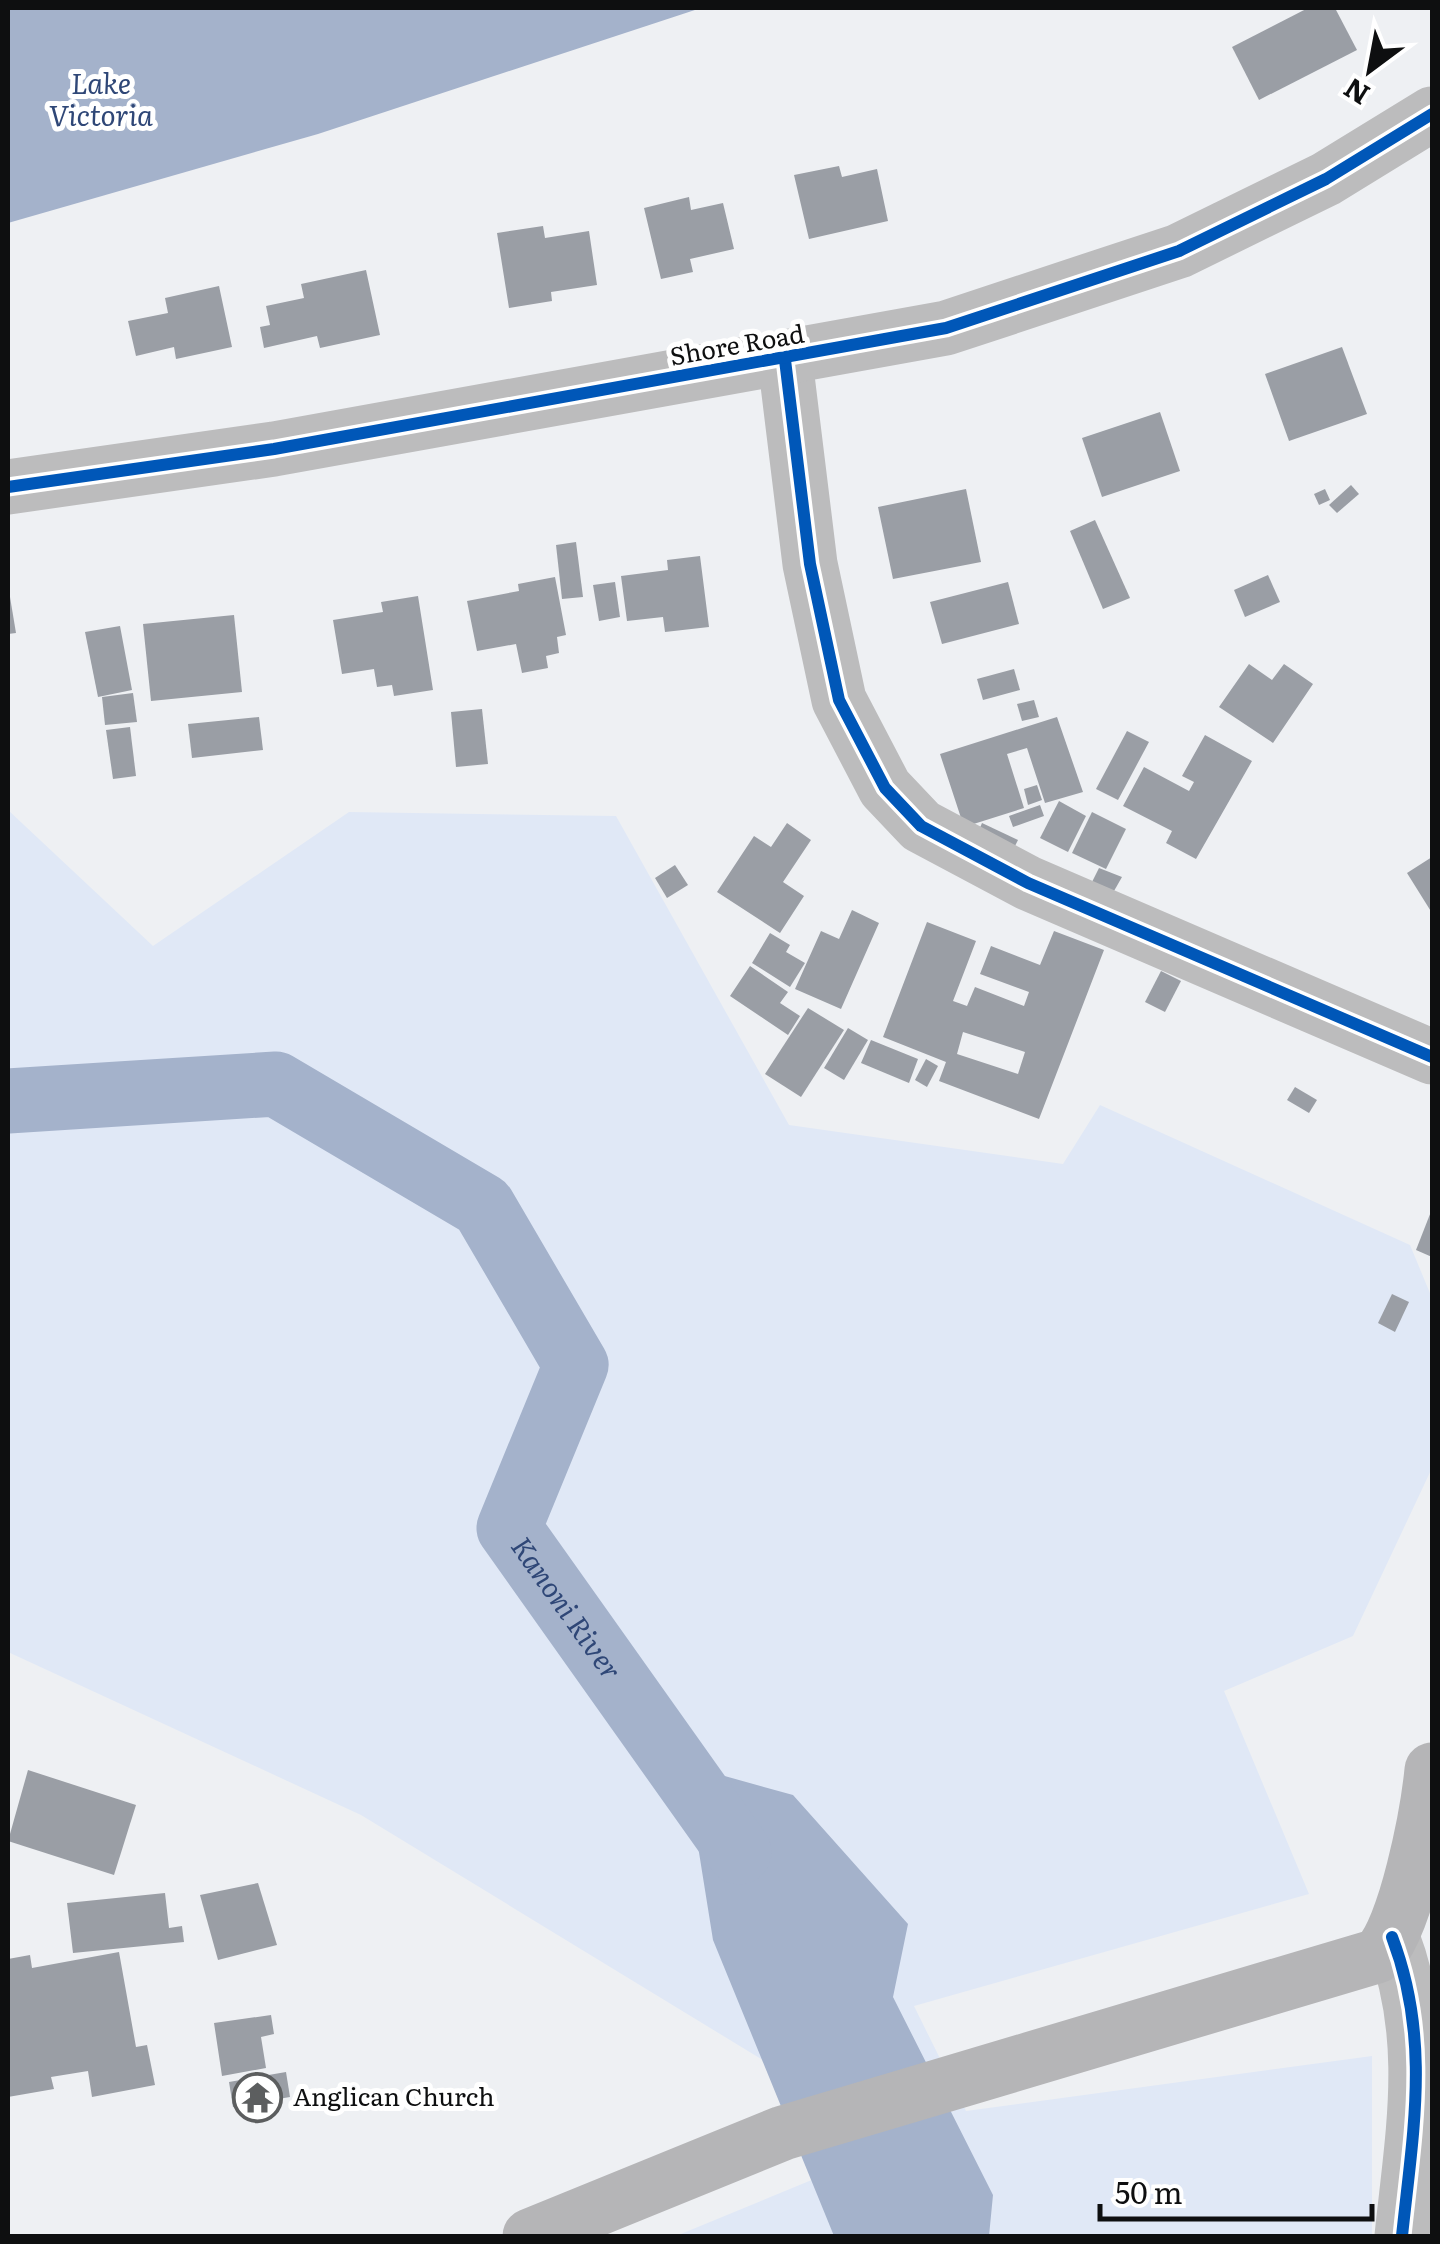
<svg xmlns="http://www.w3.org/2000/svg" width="1440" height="2244" font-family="Literata,serif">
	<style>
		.green { fill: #e0e8f6 }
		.water { fill: #a4b2cb }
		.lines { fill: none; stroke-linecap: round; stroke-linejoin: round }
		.river { stroke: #a4b2cb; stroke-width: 65 }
		.building { fill: #9a9ea5; fill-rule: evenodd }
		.minor { stroke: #bcbcbd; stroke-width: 55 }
		.major { stroke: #b5b5b7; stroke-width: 55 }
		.cycleway-casing { stroke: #fff; stroke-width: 19 }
		.cycleway { stroke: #0057b8; stroke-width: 12 }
		.labels { text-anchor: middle; stroke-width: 10; stroke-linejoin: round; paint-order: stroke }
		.street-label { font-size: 25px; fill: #0e0f10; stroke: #fff }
		.poi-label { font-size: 25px; fill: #0e0f10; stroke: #fff; text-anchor: start }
		.water-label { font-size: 28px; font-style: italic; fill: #2f4777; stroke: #fff }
	</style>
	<rect width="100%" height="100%" fill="#eef0f3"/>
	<path class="green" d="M8 810 153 946 349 812 616 816 789 1125 1063 1164 1100 1105 1410 1245 1432 1298V1468L1353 1636 1224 1691 1309 1894 914 2006 966 2111 1372 2056V2236H676L831 2172 807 2087 361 1815 8 1652Z"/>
	<g class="water">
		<path d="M8 8H701L318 134 8 223Z"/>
		<path d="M685 1765 793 1795 908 1924 893 1997 993 2195 989 2236H834L713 1940Z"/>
	</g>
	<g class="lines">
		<path class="river" id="s1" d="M8 1101 276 1084 483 1206 576 1365 509 1528 739 1852"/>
	</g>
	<g class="building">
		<path d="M1308 8H1335L1357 50 1259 100 1232 47Z"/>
		<path d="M839 166 842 177 877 169 888 221 809 239 794 175Z"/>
		<path d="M689 197 691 210 723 203 734 249 690 259 693 272 661 279 644 208Z"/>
		<path d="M543 226 545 238 589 231 597 285 551 292 552 301 509 308 497 233Z"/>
		<path d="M366 270 380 335 320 348 317 336 264 348 260 327 270 325 266 306 304 298 301 284Z"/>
		<path d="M219 286 232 347 176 359 174 347 136 356 128 321 168 313 165 298Z"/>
		<path d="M1342 347 1367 414 1289 441 1265 374Z"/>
		<path d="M1160 412 1180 471 1102 497 1082 438Z"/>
		<path d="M1351 485 1359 494 1337 513 1329 505Z"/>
		<path d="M966 489 981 562 893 579 878 507Z"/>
		<path d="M1325 489 1330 500 1319 505 1314 494Z"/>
		<path d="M1095 520 1130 598 1103 609 1070 531Z"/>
		<path d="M576 542 583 597 562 599 556 545Z"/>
		<path d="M700 556 709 627 665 632 663 617 627 621 621 576 668 570 667 560Z"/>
		<path d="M1268 575 1280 602 1245 617 1234 590Z"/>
		<path d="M555 577 566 635 557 637 559 653 546 656 548 668 522 673 516 644 477 651 467 601 519 591 518 584Z"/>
		<path d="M615 582 620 617 599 621 593 585Z"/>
		<path d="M1008 582 1019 624 942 644 930 602Z"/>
		<path d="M8 585 16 633 8 634Z"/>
		<path d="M418 596 433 690 394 696 392 685 377 687 374 669 342 674 333 620 383 612 381 602Z"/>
		<path d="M234 615 242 692 151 701 143 624Z"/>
		<path d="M120 626 132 690 98 697 85 632Z"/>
		<path d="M1249 664 1272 680 1284 664 1313 684 1273 743 1219 707Z"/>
		<path d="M1014 669 1020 690 983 700 977 679Z"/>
		<path d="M133 693 137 722 105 725 102 697Z"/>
		<path d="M1034 700 1039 717 1022 721 1017 704Z"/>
		<path d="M482 709 488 764 456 767 451 712Z"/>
		<path d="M259 717 263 750 192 758 188 724Z"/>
		<path d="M1057 717 1083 792 1045 803 1027 748 1007 754 1024 808 964 827 940 754Z"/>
		<path d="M130 727 136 776 113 779 106 730Z"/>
		<path d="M1127 731 1149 742 1118 800 1096 789Z"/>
		<path d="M1205 735 1252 761 1196 859 1166 843 1172 831 1123 806 1144 767 1189 791 1194 782 1182 776Z"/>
		<path d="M1037 785 1042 800 1028 805 1024 789Z"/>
		<path d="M1059 801 1086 816 1068 852 1040 838Z"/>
		<path d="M1040 805 1044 816 1013 827 1009 816Z"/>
		<path d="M1092 812 1126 829 1106 869 1072 853Z"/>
		<path d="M787 823 811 840 783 882 804 896 780 933 717 892 754 836 771 847Z"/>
		<path d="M982 823 1018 840 1009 858 974 842Z"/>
		<path d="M1432 857V913L1407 873Z"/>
		<path d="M675 865 688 885 667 898 655 878Z"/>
		<path d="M1099 868 1122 877 1110 898 1089 888Z"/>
		<path d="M852 910 879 923 841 1009 795 989 821 931 839 939Z"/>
		<path d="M927 922 976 941 953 1001 967 1006 975 987 1024 1006 1029 992 980 974 991 946 1040 965 1054 931 1104 950 1039 1119 939 1081 946 1062 883 1037ZM963 1032 1025 1052 1018 1074 957 1054Z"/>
		<path d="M770 933 790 945 786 952 805 963 790 987 752 963Z"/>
		<path d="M750 966 788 992 780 1003 800 1016 788 1035 730 996Z"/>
		<path d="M1161 971 1181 981 1165 1012 1145 1002Z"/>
		<path d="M808 1008 844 1030 801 1097 765 1074Z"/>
		<path d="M848 1028 868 1040 844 1080 824 1068Z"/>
		<path d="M871 1040 918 1059 909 1083 861 1063Z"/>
		<path d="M926 1059 938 1066 927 1087 915 1080Z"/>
		<path d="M1295 1087 1317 1100 1309 1113 1287 1100Z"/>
		<path d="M1432 1209V1257L1416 1250Z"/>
		<path d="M1392 1294 1409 1302 1395 1332 1378 1323Z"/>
		<path d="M28 1770 136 1805 114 1875 8 1841Z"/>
		<path d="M258 1883 277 1945 218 1960 200 1895Z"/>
		<path d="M165 1893 169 1928 182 1926 184 1942 73 1953 67 1903Z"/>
		<path d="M119 1952 136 2047 147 2045 155 2085 92 2097 88 2071 51 2077 54 2089 8 2097V1959L30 1955 32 1968Z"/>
		<path d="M271 2015 274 2034 261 2037 266 2068 222 2076 214 2023Z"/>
		<path d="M286 2072 290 2097 233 2107 229 2082Z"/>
	</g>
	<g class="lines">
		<g class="minor">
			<path d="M785 360 810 564 839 700 885 788 921 826 1028 883 1432 1057"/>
			<path d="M8 487 274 449 946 328 1179 251 1326 179 1432 114"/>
			<path d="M1392 1937C1431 2039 1413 2131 1402 2236"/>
		</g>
		<path class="major" d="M530 2236 783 2133 1377 1956C1406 1931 1428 1811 1432 1770"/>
		<defs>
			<g id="cycleway">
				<path d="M785 360 810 564 839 700 885 788 921 826 1028 883 1432 1057"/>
				<path d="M8 487 274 449 946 328 1179 251 1326 179 1432 114"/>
				<path d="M1392 1937C1431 2039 1413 2131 1402 2236"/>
			</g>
		</defs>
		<use href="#cycleway" class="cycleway-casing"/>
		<use href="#cycleway" class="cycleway"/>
	</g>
	<defs>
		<symbol id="temple-ring" viewBox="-11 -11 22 22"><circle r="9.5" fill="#fff" stroke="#5c5e5f" stroke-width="1.5"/><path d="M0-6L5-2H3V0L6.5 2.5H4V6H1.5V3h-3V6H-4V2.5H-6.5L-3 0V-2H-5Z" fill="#5c5e5f"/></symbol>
	</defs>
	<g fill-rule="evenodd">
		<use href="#temple-ring" x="230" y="2070" width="55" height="55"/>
	</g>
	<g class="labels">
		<g class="street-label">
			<text transform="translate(737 345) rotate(-10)" y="9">Shore Road</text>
		</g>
		<g class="poi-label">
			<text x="293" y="2106">Anglican Church</text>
		</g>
		<g class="water-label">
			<text x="101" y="94">Lake<tspan x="101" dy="32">Victoria</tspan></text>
			<text dy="10" stroke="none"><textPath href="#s1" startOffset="968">Kanoni River</textPath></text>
		</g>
	</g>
	<rect width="1440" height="2244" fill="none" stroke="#0e0f10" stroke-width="20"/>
	<g transform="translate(1370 70) rotate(212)" stroke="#ffffff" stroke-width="8" paint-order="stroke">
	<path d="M0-8L18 38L0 25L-18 38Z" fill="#0e0f10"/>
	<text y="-15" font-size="28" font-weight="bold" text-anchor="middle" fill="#0e0f10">N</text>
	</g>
	<path d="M1100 2204v15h272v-15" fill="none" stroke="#0e0f10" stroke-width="5"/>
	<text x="1115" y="2204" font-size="30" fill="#0e0f10" stroke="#ffffff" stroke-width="8" paint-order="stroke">50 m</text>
</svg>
